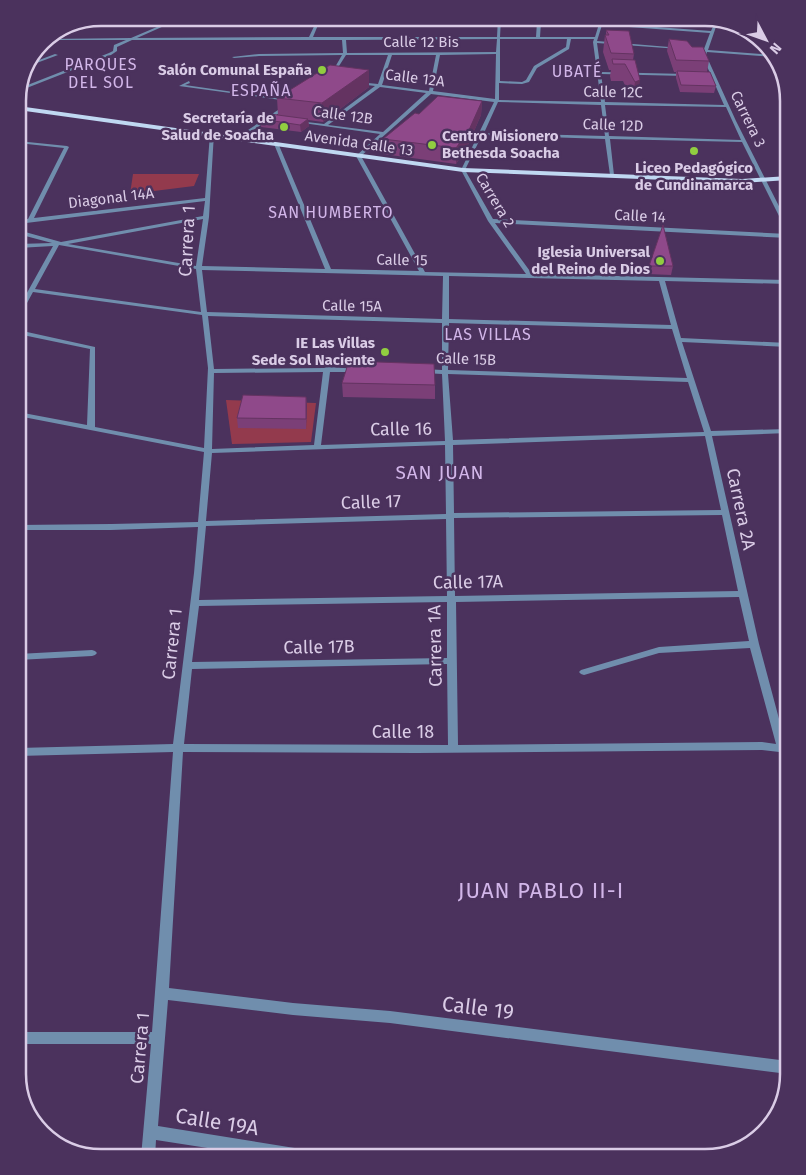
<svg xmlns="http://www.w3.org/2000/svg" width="806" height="1175" font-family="'Fira Sans',sans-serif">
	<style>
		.green { fill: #933a4d }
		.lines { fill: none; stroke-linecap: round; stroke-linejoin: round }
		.minor { fill: #708ead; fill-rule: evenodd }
		.major { fill: #c0d8f2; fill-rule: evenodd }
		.wall { fill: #7b3f77 }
		.shaded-wall { fill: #643361 }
		.building { fill: #8f498a; stroke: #643361 }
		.poi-dot { fill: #91cd40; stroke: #4b325d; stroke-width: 2 }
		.labels { text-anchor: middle; stroke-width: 5; stroke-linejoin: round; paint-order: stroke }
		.far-street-label { font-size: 15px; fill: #dacce6; stroke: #4b325d }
		.far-poi-label { font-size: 15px; font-weight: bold; fill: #dacce6; stroke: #4b325d; text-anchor: end }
		.far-neighbourhood-label { font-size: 16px; letter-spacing: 1px; fill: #d2b6e9; stroke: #4b325d }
		.street-label { font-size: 18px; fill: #dacce6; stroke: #4b325d }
		.neighbourhood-label { font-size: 19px; letter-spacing: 1px; fill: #d2b6e9; stroke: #4b325d }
		.near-street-label { font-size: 21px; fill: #dacce6; stroke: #4b325d }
		.near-neighbourhood-label { font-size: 22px; letter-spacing: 1px; fill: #d2b6e9; stroke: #4b325d }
		.rim { fill: none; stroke: #dacce6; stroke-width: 2.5 }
	</style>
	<rect width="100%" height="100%" fill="#4b325d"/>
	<g class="green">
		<path d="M133 174H199L194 186 130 194Z"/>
		<path d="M226 400 316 403 311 442 232 444Z"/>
	</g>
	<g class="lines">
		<g class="minor">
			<path d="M146 18 145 19 94 21 98 19Z"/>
			<path d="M178 18H182L137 38 309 37 318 18H321L313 37H497L498 18H501L500 37H536L537 22 539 21 541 22 540 37H595L599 24 597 18H599L602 23 711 31 716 20 718 21 708 50 773 55 775 57 707 52 706 55 736 121 788 224V229L785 228 742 142 610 139 614 175 612 176 610 175 605 139 482 135 465 170 493 219 788 234V238L495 223 532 274 788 280V284L665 281 681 338 788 343V347L682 342 711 431 788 429V433L712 436 759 644 786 745H788V753L762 750 417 753 183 752 169 988 293 1003 390 1011 788 1061V1074L390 1023 293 1015 168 1000 158 1126 307 1150 312 1152 314 1157H265L156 1140 155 1157H141L151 1044H18V1032H152L173 752 18 756V748L173 744 194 573 198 527 111 530H18V525L111 524 198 522 204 452 18 416V412L87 425 90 349 18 334V330L95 347V427L204 448 208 368 202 315 33 292 21 314 18 316V309L53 246 18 248V244L52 243 18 234V230L61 242 203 216 205 201 18 224V220L28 219 64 148 18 143V141L67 146 69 147 34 218 205 198 210 134 214 133 209 217 202 266 325 269 274 144 278 143 331 269 419 271 356 156 380 134 296 122 298 121 324 124 375 86 359 84 358 82 378 84 388 55H346L332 77 330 76 342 55 259 56 234 58 232 57 259 54 343 53 342 40H132L117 47V51L111 55 19 91 20 88 109 53 113 51 114 45 126 40H45L46 39 131 38ZM602 25 710 33 704 49 698 50 703 51 702 55 724 105 605 102 601 74 686 76 688 75 686 74 601 72 597 43 679 49 681 48 597 41ZM497 39 496 52 347 53 346 40ZM500 39H567L566 47 534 66 526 80 522 82 500 81ZM571 39H594L593 42 601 102 499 100V83L522 84 529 82 537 68 569 49ZM496 54 495 99 433 91 440 55ZM392 55H436L429 91 382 85ZM380 87 426 93 383 132 328 125ZM431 94 494 102 461 170 488 221 526 274 425 272 361 156ZM498 102 601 105 605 136 484 133ZM605 105 726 107 741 140 609 136ZM203 219 196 266 68 244ZM59 245 196 269 201 312 35 289ZM202 270 443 276 442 319 207 312ZM449 276 659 281 671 325 449 319ZM208 316 442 323V370L424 369 421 371 424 373 442 374 445 441 321 445 330 372H358L360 371V369L327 367 324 368 214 369ZM449 323 672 329 687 378 448 370ZM323 372 314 445 212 449 214 373ZM448 374 688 382 704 432 453 440ZM705 436 721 510 454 513 453 445ZM445 445 446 514 206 521 212 453ZM722 515 738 591 455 596 454 518ZM446 519 447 596 199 600 206 526ZM739 597 749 641 659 647 581 670 579 672 581 674 584 675 659 653 750 648 776 744 762 742 458 745 456 602ZM447 602V658L192 662 199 606ZM447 664 448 745 184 744 192 669Z"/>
			<path d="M707 18H712L709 19Z"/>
			<path d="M370 25H453L455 26 369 27Z"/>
			<path d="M55 54 58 55 26 67V65Z"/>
			<path d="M298 65 301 66 296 71 327 77 325 78 292 73Z"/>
			<path d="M189 81 190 83 185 85 290 100 288 101 179 86Z"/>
			<path d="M284 106 288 107 240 139 236 138Z"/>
			<rect x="783" y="114" width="5" height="2"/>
			<path d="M92 650 95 651 97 653 95 655 92 656 18 660V654Z"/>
		</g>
		<path class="major" d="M18 106 463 168 742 179 788 176V180L742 183 463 172 18 110Z"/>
	</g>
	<g class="wall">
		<path d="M606 30 634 54 633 60 638 98 632 100 623 81H611L610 76 611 70H609L603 52 605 35H606Z"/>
		<path d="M669 39 692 47 709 61 707 72 716 86 714 93 680 92 676 78V72H674L667 51Z"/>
		<path d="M369 70V87L323 122 308 120 309 126 301 132 261 127V119L278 115 277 98Z"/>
		<path d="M482 101 481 115 468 145 456 164 383 154V139L419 114Z"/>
		<path d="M649 266H673L671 275 648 274Z"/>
		<path d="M342 383 435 385V399L343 397Z"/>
		<path d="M306 397 307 406 306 429 238 428 237 418Z"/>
	</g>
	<g class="shaded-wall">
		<path d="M369 70V87L323 122 322 103Z"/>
		<path d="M640 80 638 98 632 100 635 82Z"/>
		<path d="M482 101 481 115 468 145 456 164V148Z"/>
		<path d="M308 119 309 126 301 132 300 125Z"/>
		<path d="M306 397 307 406 306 429Z"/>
	</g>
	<g class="building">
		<path d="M606 30 629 31 634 54 611 53 605 35H609Z"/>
		<path d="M669 39 687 41 692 47H703L709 61 676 60Z"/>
		<path d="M612 59 635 60 640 80 635 82 625 64H613Z"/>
		<path d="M330 65 369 70 322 103 277 98Z"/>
		<path d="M677 71 710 72 716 86 681 85Z"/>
		<path d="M438 96 482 101 469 130 456 148 383 139 415 113 419 114Z"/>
		<path d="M270 114 308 119 300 125 261 119Z"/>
		<path d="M663 225 673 266H649Z"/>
		<path d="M349 361 434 364 435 385 342 383Z"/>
		<path d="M243 395 306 397V419L237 418Z"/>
	</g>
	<g class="poi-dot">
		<circle cx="322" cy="70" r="5"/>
		<circle cx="284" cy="127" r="5"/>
		<circle cx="432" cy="145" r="5"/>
		<circle cx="694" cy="151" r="5"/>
		<circle cx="660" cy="261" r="5"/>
		<circle cx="385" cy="352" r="5"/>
	</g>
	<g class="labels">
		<g class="far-street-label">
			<text x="421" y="47">Calle 12 Bis</text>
			<text transform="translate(415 78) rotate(7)" y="5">Calle 12A</text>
			<text transform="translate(613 92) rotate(1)" y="5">Calle 12C</text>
			<text transform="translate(343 115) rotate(8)" y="5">Calle 12B</text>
			<text transform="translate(748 119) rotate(64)" y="5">Carrera 3</text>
			<text transform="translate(613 125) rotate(2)" y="5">Calle 12D</text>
			<text transform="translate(359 143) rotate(8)" y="5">Avenida Calle 13</text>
			<text transform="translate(111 198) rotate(-7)" y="5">Diagonal 14A</text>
			<text transform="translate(495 200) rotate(59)" y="5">Carrera 2</text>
			<text transform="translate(640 216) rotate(3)" y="5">Calle 14</text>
			<text transform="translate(402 260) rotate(1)" y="5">Calle 15</text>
			<text transform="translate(352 306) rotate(1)" y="5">Calle 15A</text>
			<text transform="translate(466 359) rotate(2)" y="5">Calle 15B</text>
		</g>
		<g class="far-poi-label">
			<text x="312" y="75">Salón Comunal España</text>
			<text x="274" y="123">Secretaría de<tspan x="274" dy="17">Salud de Soacha</tspan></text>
			<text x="442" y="141" text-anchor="start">Centro Misionero<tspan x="442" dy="17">Bethesda Soacha</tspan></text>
			<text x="694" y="173" text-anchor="middle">Liceo Pedagógico<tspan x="694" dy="17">de Cundinamarca</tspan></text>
			<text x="650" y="257">Iglesia Universal<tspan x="650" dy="17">del Reino de Dios</tspan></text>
			<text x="375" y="348">IE Las Villas<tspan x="375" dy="17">Sede Sol Naciente</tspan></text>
		</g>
		<g class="far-neighbourhood-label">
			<text x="101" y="70">PARQUES<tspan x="101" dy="18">DEL SOL</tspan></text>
			<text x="577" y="77">UBATÉ</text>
			<text x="261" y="96">ESPAÑA</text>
			<text x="331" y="218">SAN HUMBERTO</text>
			<text x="488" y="340">LAS VILLAS</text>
		</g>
		<g class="street-label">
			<text transform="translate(187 241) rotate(-87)" y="6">Carrera 1</text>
			<text transform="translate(401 429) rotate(-1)" y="6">Calle 16</text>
			<text transform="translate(371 502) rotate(-2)" y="6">Calle 17</text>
			<text transform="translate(741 509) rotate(78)" y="6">Carrera 2A</text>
			<text transform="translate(468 582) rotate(-1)" y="6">Calle 17A</text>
			<text transform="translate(172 644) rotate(-84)" y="6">Carrera 1</text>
			<text transform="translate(435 646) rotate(-91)" y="6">Carrera 1A</text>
			<text transform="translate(319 647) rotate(-1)" y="6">Calle 17B</text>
			<text x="403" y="738">Calle 18</text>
			<text transform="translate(140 1048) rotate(-85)" y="6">Carrera 1</text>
		</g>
		<g class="neighbourhood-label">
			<text x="440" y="479">SAN JUAN</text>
		</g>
		<g class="near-street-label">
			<text transform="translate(478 1008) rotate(7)" y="7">Calle 19</text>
			<text transform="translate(217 1122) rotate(9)" y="7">Calle 19A</text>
		</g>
		<g class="near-neighbourhood-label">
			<text x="541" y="898">JUAN PABLO II-I</text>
		</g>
	</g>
	<path d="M0 0H806V1175H0ZM101 26H705A75 75 0 0 1 780 101V1074A75 75 0 0 1 705 1149H101A75 75 0 0 1 26 1074V101A75 75 0 0 1 101 26Z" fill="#4b325d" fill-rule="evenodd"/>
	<path class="rim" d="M101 26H705A75 75 0 0 1 780 101V1074A75 75 0 0 1 705 1149H101A75 75 0 0 1 26 1074V101A75 75 0 0 1 101 26Z"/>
	<g transform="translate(766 40) rotate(131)" stroke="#4b325d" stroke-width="4" paint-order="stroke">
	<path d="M0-4L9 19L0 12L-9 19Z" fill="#dacce6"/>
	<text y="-8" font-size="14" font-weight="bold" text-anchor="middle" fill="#dacce6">N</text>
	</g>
</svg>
